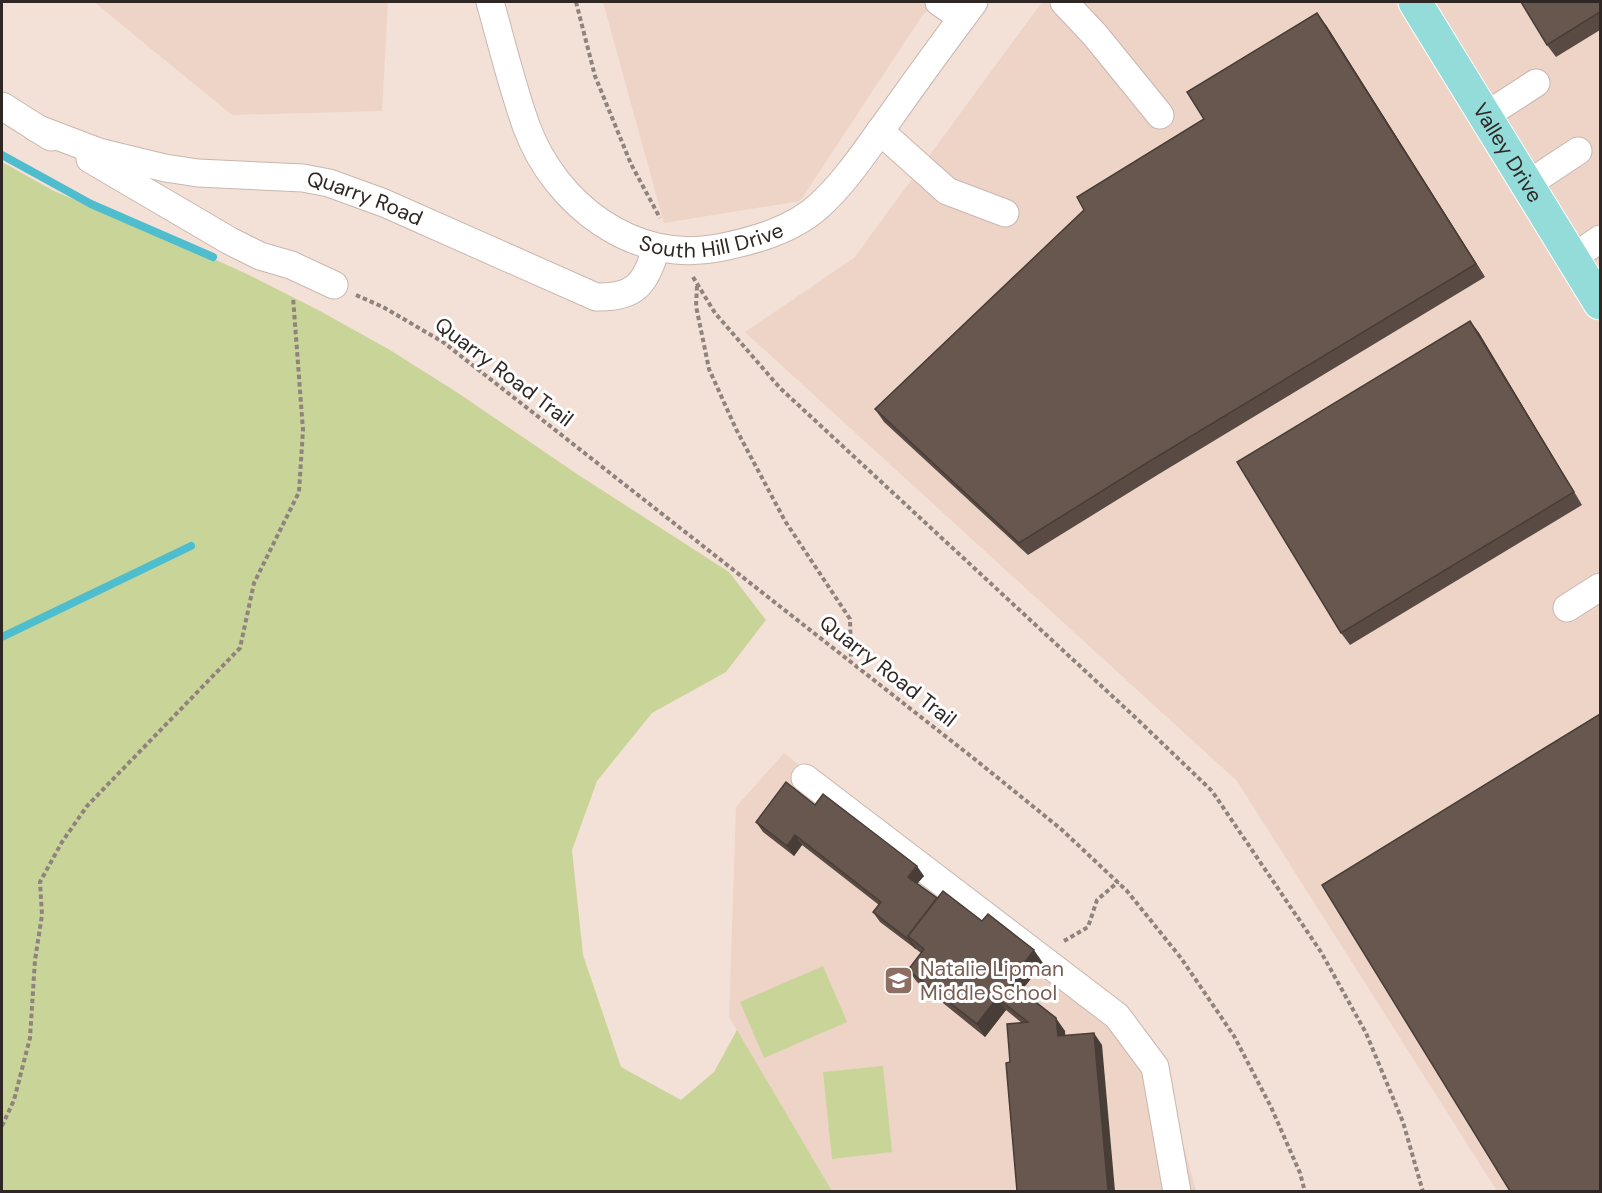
<svg xmlns="http://www.w3.org/2000/svg" width="1602" height="1193" font-family="'DM Sans',sans-serif">
	<style>
		.built { fill: #eed3c7 }
		.green { fill: #c9d598 }
		.lines { fill: none; stroke-linecap: round; stroke-linejoin: round }
		.stream { stroke: #4ebdce; stroke-width: 8 }
		.minor-casing { stroke: #c9b7ae; stroke-width: 29 }
		.major-casing { stroke: #fff; stroke-width: 35 }
		.path { stroke: #90837d; stroke-width: 4; stroke-dasharray: 4.5 3; stroke-linecap: butt }
		.minor { stroke: #fff; stroke-width: 27 }
		.major { stroke: #93dcda; stroke-width: 33 }
		.wall { fill: #594b44 }
		.shaded-wall { fill: #483d37 }
		.building { fill: #67574f; stroke: #483d37; stroke-width: 1.5 }
		.labels { text-anchor: middle; stroke-width: 6; stroke-linejoin: round; paint-order: stroke }
		.street-label { font-size: 21px; fill: #2f2724; stroke: #fff }
		.education-label { font-size: 21px; fill: #785e54; stroke: #fff; text-anchor: start }
	</style>
	<rect width="100%" height="100%" fill="#f3e0d7"/>
	<g class="built">
		<path d="M94 2H388L382 111 232 115Z"/>
		<path d="M603 2H937L922 16 800 201 664 223Z"/>
		<path d="M1042 2H1600V1191H1497L1237 781 745 332 854 258Z"/>
		<path d="M784 753 1084 994 1175 1114 1196 1191H832L729 1017 736 807Z"/>
	</g>
	<g class="green">
		<path d="M2 162 54 191 192 249 247 274 320 311 390 350 458 393 577 474 729 572 766 620 726 672 652 713 597 781 572 850 583 955 621 1067 681 1100 714 1072 737 1030 832 1191H2Z"/>
		<path d="M823 966 847 1022 764 1058 740 1002Z"/>
		<path d="M883 1066 892 1152 832 1159 823 1072Z"/>
	</g>
	<g class="lines">
		<g class="stream">
			<path d="M2 155 91 204 213 257"/>
			<path d="M2 637 191 546"/>
		</g>
		<defs>
			<g id="minor">
				<path id="s1" d="M490 2C502 44 512 87 527 128 556 205 634 264 718 248 753 241 794 230 821 204 846 181 866 150 886 123 915 82 944 42 974 2"/>
				<path d="M939 2 962 18"/>
				<path d="M1064 2 1095 35 1160 115"/>
				<path d="M2 106 51 137"/>
				<path d="M1485 116 1536 83"/>
				<path id="s2" d="M36 128 99 152 165 168 198 173 303 178 329 183 384 203 596 297C634 298 646 285 656 248"/>
				<path d="M880 131 947 191 1005 213"/>
				<path d="M90 159 230 241 260 256 291 265 334 285"/>
				<path d="M1528 184 1578 151"/>
				<path d="M1573 258 1600 239"/>
				<path d="M1567 608 1600 587"/>
				<path d="M805 778 1117 1016 1155 1067 1177 1192"/>
			</g>
			<g id="major">
				<path id="s3" d="M1415 2 1600 303"/>
			</g>
		</defs>
		<use href="#minor" class="minor-casing"/>
		<use href="#major" class="major-casing"/>
		<g class="path">
			<path d="M576 2 595 76 631 164 660 218"/>
			<path d="M693 277 715 313 780 388 1137 719 1212 791 1321 952 1366 1033 1403 1122 1423 1192"/>
			<path d="M697 286 696 306 709 369 736 429 785 521 850 619 851 659"/>
			<path d="M356 295 383 307 443 342 977 761 1061 829 1127 891 1181 958 1234 1036 1271 1107 1300 1173 1305 1192"/>
			<path d="M1064 941 1088 927 1097 900 1118 882"/>
			<path d="M2 1126 14 1100 30 1038 35 960 42 915 40 882 62 842 87 806 240 648 254 583 299 492 303 430 293 297"/>
		</g>
		<use href="#minor" class="minor"/>
		<use href="#major" class="major"/>
	</g>
	<g class="wall">
		<path d="M1600 2V30L1556 57 1547 45Z"/>
		<path d="M1326 25 1485 277 1159 474 1028 555 884 422 875 409 1204 119Z"/>
		<path d="M1470 321 1479 333 1582 505 1350 645 1341 633Z"/>
		<path d="M815 805 924 876 917 884 937 898 982 921 1043 963 1021 991 1065 1031V1035L1102 1045 1010 1062 1022 1023 1006 1010 985 1037 917 982 908 970 921 953 880 922 873 912 879 905 802 845 794 856 763 832 756 822Z"/>
	</g>
	<g class="shaded-wall">
		<path d="M1317 13 1326 25 1485 277 1476 264Z"/>
		<path d="M1470 321 1479 333 1582 505 1574 492Z"/>
		<path d="M795 835 802 845 794 856 787 846Z"/>
		<path d="M917 866 924 876 915 886 908 877Z"/>
		<path d="M909 938 916 948 915 949 908 939Z"/>
		<path d="M1034 950 1043 963 1019 994 1010 982Z"/>
		<path d="M997 998 1006 1010 985 1037 977 1024Z"/>
		<path d="M1056 1018 1065 1031 1066 1048 1058 1036Z"/>
		<path d="M1094 1033 1102 1045 1115 1191H1108Z"/>
	</g>
	<g class="building">
		<path d="M1521 2H1600V12L1547 45Z"/>
		<path d="M1317 13 1476 264 1150 461 1019 543 875 409 1084 210 1077 197 1204 119 1187 92Z"/>
		<path d="M1470 321 1574 492 1341 633 1237 462Z"/>
		<path d="M1600 714V1191H1510L1322 885Z"/>
		<path d="M786 782 815 805 823 794 917 866 908 877 937 898 908 936 909 938 908 939 873 912 881 902 795 835 787 846 756 822Z"/>
		<path d="M943 891 982 921 988 914 1034 950 1010 982 1056 1018 1058 1036 1094 1033 1108 1191H1017L1006 1063 1010 1062 1007 1024 1028 1022 997 998 977 1024 908 970 924 949 908 936Z"/>
	</g>
	<defs>
		<symbol id="school-square" viewBox="-11 -11 22 22"><rect x="-9" y="-9" width="18" height="18" rx="4" fill="#8d6e63" stroke="#fff"/><path d="M0-5L7-2L0 1L-7-2ZM-4 1L0 2.5L4 1V4Q0 6-4 4Z" fill="#fff"/></symbol>
	</defs>
	<g fill-rule="evenodd">
		<use href="#school-square" x="882" y="964" width="33" height="33"/>
	</g>
	<g class="labels">
		<g class="street-label">
			<text dy="7" stroke="none"><textPath href="#s3" startOffset="177">Valley Drive</textPath></text>
			<text dy="7" stroke="none"><textPath href="#s2" startOffset="339">Quarry Road</textPath></text>
			<text dy="7" stroke="none"><textPath href="#s1" startOffset="370">South Hill Drive</textPath></text>
			<text transform="translate(504 372) rotate(37)" y="7">Quarry Road Trail</text>
			<text transform="translate(888 671) rotate(38)" y="7">Quarry Road Trail</text>
		</g>
		<g class="education-label">
			<text x="920" y="976">Natalie Lipman<tspan x="920" dy="24">Middle School</tspan></text>
		</g>
	</g>
	<rect width="1602" height="1193" fill="none" stroke="#2f2724" stroke-width="6"/>
</svg>
